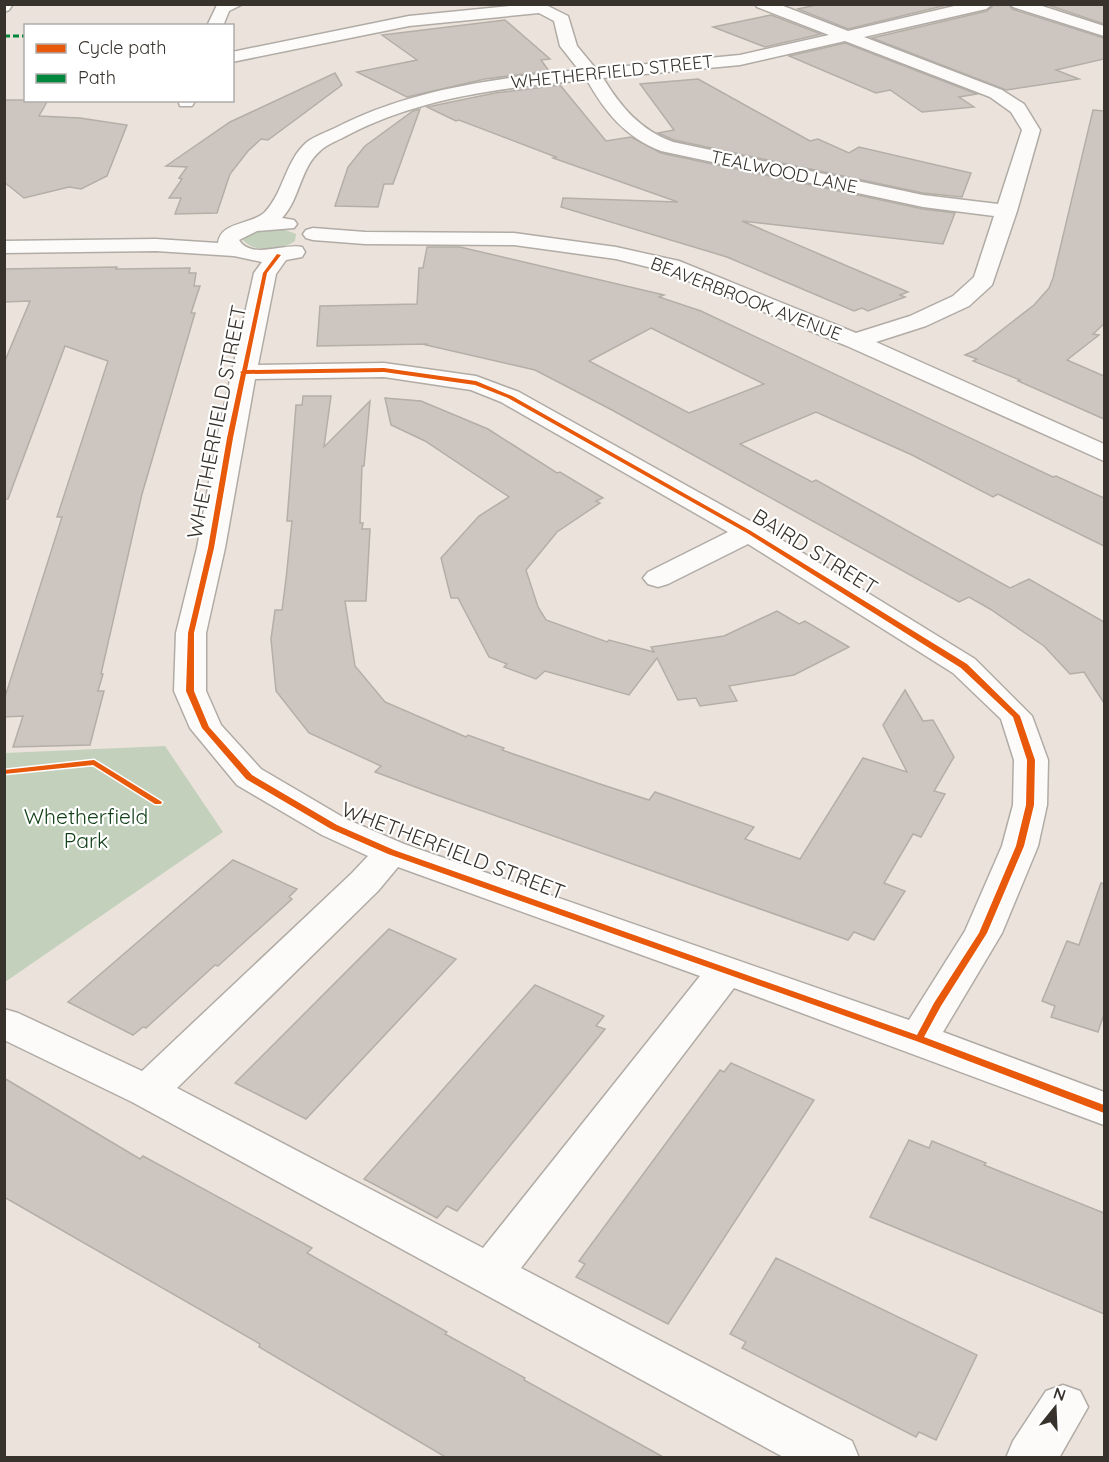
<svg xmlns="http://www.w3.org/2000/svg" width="1109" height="1462" font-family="Quicksand,sans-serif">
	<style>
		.green { fill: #c3d1bc }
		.building { fill: #cdc6c0; stroke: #b4aea7; stroke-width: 1.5; fill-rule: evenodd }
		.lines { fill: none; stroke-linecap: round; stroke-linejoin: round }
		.minor-casing { stroke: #b1aba5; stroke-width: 3 }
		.minor { fill: #fcfbfa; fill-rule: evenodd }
		.quiet { stroke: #00873e; stroke-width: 3; stroke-dasharray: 6 3; stroke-linecap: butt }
		.cycleway-casing { stroke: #fff; stroke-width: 3 }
		.cycleway { fill: #e8590c; fill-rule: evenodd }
		.labels { text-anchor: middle; stroke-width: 4.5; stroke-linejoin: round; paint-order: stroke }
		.far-street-label { font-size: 18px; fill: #38322c; stroke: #fff }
		.street-label { font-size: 21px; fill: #38322c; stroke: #fff }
		.park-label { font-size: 21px; fill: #103e15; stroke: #fff }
	</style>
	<rect width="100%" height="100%" fill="#ebe3db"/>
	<g class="green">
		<path d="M280 228 296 234 295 241C282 250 253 254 242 239 250 228 267 229 280 228Z"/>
		<path d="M165 746 223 832 5 982V753Z"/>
	</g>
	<g class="building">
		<path d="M820 4H951L848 29 798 9Z"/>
		<path d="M995 4H1009L1012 9 1104 38V59L1056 70 1079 79 1006 90 872 38 987 11Z"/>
		<path d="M1045 4H1104V24Z"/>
		<path d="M771 15 821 34 765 47 713 27Z"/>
		<path d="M505 20 550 59 541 60 549 71 485 79 407 97 357 72 417 60 382 35Z"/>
		<path d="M845 43 977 94 959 97 974 107 922 112 890 90 876 93 789 56Z"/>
		<path d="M335 73 342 85 268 140 261 139 248 151 230 174 217 213 175 214 181 198H169L182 179 179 178 187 167 166 166 230 122Z"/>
		<path d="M698 79 810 141 818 139 849 153 859 147 971 173 962 197 923 193 674 140 658 133 674 130 640 84Z"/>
		<path d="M560 85 606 141 631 137 661 153 923 209 955 213 943 244 742 221 908 292 900 295 905 297 868 311 862 308 854 311 727 257 561 207 563 198 678 202 553 158 556 157 459 120 456 121 427 107 495 93Z"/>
		<path d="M4 100H48L39 116 80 118 127 125 107 176 81 189 69 187 24 198 4 182Z"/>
		<path d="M420 109 393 184H384L378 207 335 206 348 167 365 146 413 111Z"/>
		<path d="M1093 110 1104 111V324L1093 334 1099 335 1067 360 1104 376V419L1018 381 1020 380 973 361 977 359 965 355 976 350 1034 305 1049 288 1053 278Z"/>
		<path d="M427 247H460L664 295 659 297 701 311 1053 477 1056 476 1104 498V546L998 494 993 497 912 455 816 412 740 444 812 482 816 480 1010 588 1029 579 1104 622V703L1084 672 1070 674 1044 646 990 609 969 597 959 602 612 410 535 370 426 345 428 344 317 346 320 306 417 304 419 268H423ZM651 328 764 384 689 413 589 361Z"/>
		<path d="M117 267 116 269 190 268 189 273H196L194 286H200L191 313H195L142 494 101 674H103L98 691H104L90 745 13 747 23 716 4 717V700L62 517H57L108 361 65 346 8 499H4V363L30 301 4 302V269Z"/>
		<path d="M303 396H331L324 447 370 401 364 466H362L360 523H363L362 529H370L366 601H345L355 666 385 702 466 737 468 735 504 748 502 750 600 784 649 800 655 792 754 827 745 839 800 859 863 758 907 772 883 725 905 690 923 721 933 720 954 757 934 791 945 794 921 837 913 834 884 883 905 891 874 940 854 932 848 940 437 795 375 772 381 766 309 733 276 691 271 639 275 610H282L286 579 292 521H287L296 405H302Z"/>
		<path d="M385 398 421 401 488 429 557 473 560 472 603 498 596 501 600 503 557 532 526 570 538 607 546 620 607 642 609 640 654 652 651 647 724 636 777 611 799 624 805 621 849 647 794 675 729 686 737 701 700 706 696 698 678 700 657 658 629 695 545 671 536 679 504 667 507 664 489 657 458 598H451L441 558 479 516 509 497 425 441 391 425Z"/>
		<path d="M233 860 297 889 289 897 292 899 218 966 215 965 146 1028 143 1027 133 1035 68 1002Z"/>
		<path d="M1101 883 1104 884V1014L1098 1032 1051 1017 1055 1006 1042 1001 1067 941 1079 945Z"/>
		<path d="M389 929 456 959 306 1119 235 1083Z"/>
		<path d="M535 985 604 1016 596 1026 605 1029 457 1211 447 1206 437 1218 364 1179Z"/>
		<path d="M731 1063 814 1100 668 1324 576 1277 585 1264 579 1261 720 1070 724 1072Z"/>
		<path d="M4 1078 140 1159 143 1156 312 1248 307 1253 447 1332 445 1334 525 1378 524 1380 665 1458H447L259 1347 260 1344 4 1197Z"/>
		<path d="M909 1140 929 1148 932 1141 986 1163 984 1165 1104 1213V1314L870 1217Z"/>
		<path d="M776 1258 977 1355 936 1440 919 1432 916 1437 820 1388 742 1348 746 1342 730 1334Z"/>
	</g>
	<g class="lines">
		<defs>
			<g id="minor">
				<path d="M4 4H13L9 10 4 12Z"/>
				<path d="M243 4 229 11 223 26H207L217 5Z"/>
				<path d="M529 4 546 5 568 16 577 46 596 69 740 55 829 35 757 7 755 4H778L848 31 963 4H993L986 9 864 37 1002 90 1024 104 1040 130 1017 211 992 285 969 306 926 326 876 342 1104 444V461L847 346 664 271 616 259 514 245 365 244 313 240 306 238 303 234 306 230 313 228 365 232 514 233 616 247 679 261 856 333 910 316 953 296 974 277 994 216 923 207 661 151C625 137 605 112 587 80 506 87 421 97 348 135 339 140 327 144 320 151 300 168 300 199 282 218L294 220 297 224 294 228 257 231 239 240C251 260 284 243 302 247L305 252 302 257 286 260 276 274 258 365 384 363 476 376 519 392 759 526 975 659 1032 716 1048 760 1047 805 1038 846 1002 933 943 1032 1104 1092V1125L734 988 521 1268 852 1441 859 1458H785L132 1102 4 1040V1009L18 1013 142 1071 352 873 368 856 322 835 237 785 190 728 174 691 176 633 197 548 217 438 254 273 262 262 234 256 156 251 4 253V241L156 239 218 243C221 221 252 225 265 212 284 192 285 161 307 142 315 136 327 132 335 128 410 89 497 78 579 70L560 46 554 21 539 13 409 26 232 62V52L409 16ZM845 41 990 97 1011 112 1022 130 998 204 923 195 673 142C640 130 621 107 603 78L740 65ZM384 377 471 390 501 402 728 532 648 572 643 578 648 584 658 587 668 584 748 544 953 673 1001 719 1014 760 1013 805 1002 846 965 931 909 1020 404 844 346 819 261 769 221 725 206 691V633L225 548 255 379ZM398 867 700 976 483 1248 177 1088 378 891Z"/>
				<path d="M1011 4H1036L1104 26V36L1013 7Z"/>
				<path d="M178 100H196L192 106H180Z"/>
				<path d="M1063 1385 1080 1391 1088 1407 1059 1458H1006L1013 1441 1046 1391Z"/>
			</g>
		</defs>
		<use href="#minor" class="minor-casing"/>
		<use href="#minor" class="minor"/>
		<path class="quiet" d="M4 36H26"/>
		<defs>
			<g id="cycleway">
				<path d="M277 254 281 255 267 273 247 370 384 368 476 381 512 396 751 531 967 664 1020 716 1035 760 1034 805 1024 846 987 933 941 1006 924 1037 1104 1105V1113L916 1041 388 854 331 829 246 779 202 728 186 691 188 633 208 548 227 438 241 373 240 372 242 371 263 273ZM384 372 475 385 508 398 747 533 961 668 1013 717 1027 760 1026 805 1016 846 979 933 934 1003 917 1035 394 850 337 825 252 775 209 727 194 691V633L214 548 233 438 246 374Z"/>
				<path d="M94 760 162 802 161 804H155L93 765 4 774V770Z"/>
			</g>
		</defs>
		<use href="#cycleway" class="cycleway-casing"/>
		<use href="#cycleway" class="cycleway"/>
	</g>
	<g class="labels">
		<g class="far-street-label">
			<text transform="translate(612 72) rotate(-6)" y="6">WHETHERFIELD STREET</text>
			<text transform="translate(784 172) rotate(12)" y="6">TEALWOOD LANE</text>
			<text transform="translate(746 299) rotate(21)" y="6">BEAVERBROOK AVENUE</text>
		</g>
		<g class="street-label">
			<text transform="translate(217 422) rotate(-79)" y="7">WHETHERFIELD STREET</text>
			<text transform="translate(815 552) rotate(32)" y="7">BAIRD STREET</text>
			<text transform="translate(453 851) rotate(21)" y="7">WHETHERFIELD STREET</text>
		</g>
		<g class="park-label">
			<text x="86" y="824">Whetherfield<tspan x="86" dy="24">Park</tspan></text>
		</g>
	</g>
	<rect width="1109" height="1462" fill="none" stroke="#38322c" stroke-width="12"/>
	<rect x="24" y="24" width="210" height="78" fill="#ffffff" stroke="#afadab" stroke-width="1.5"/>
	<rect x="36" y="44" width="30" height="9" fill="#e8590c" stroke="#afadab" stroke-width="1.5"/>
	<text x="78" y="54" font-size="18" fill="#38322c">Cycle path</text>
	<rect x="36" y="74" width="30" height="9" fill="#00873e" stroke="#afadab" stroke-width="1.5"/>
	<text x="78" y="84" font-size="18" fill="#38322c">Path</text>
	<g transform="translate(1055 1408) rotate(18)" stroke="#ffffff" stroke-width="4.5" paint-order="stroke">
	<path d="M0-4.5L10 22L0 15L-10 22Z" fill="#38322c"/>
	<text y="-9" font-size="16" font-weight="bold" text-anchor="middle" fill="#38322c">N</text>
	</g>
</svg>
